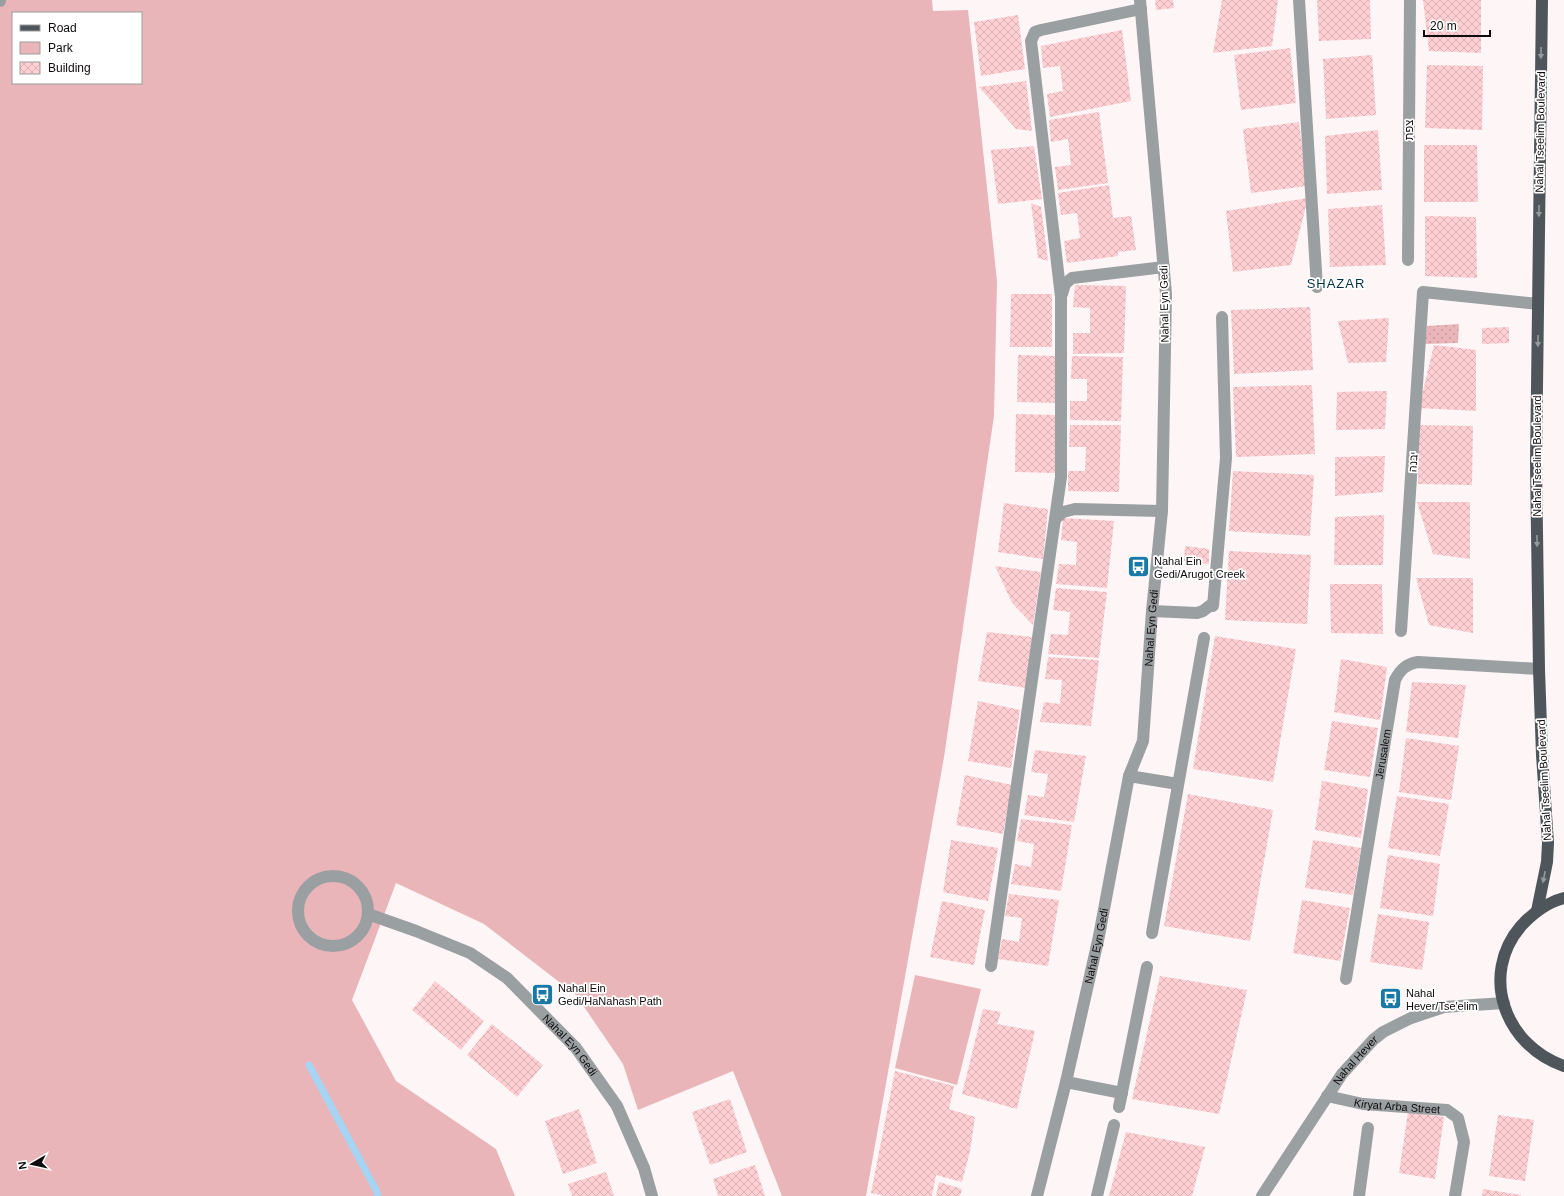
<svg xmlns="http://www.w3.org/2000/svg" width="1564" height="1196" font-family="Helvetica,'Noto Sans Hebrew',sans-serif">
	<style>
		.green { fill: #e9b5b9; fill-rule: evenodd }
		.park { fill: url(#park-dots) }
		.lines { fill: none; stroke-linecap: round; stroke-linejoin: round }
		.stream { stroke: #a5d5f2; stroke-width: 7 }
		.building { fill: url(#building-cross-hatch) }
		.minor { stroke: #9a9fa2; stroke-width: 12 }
		.major { stroke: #4e565c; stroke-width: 12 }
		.oneway { fill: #959a9d }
		.labels { text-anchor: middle; stroke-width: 3.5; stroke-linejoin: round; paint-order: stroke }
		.street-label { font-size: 11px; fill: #0f0a0b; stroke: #fff }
		.poi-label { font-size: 11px; fill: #0f0a0b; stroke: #fff; text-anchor: start }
		.quarter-label { font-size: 13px; letter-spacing: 1px; fill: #033045; stroke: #fff }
	</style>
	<defs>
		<pattern id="park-dots" width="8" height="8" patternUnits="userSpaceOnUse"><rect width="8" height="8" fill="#e9b5b9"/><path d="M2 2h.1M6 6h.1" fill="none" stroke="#c79a9e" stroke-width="1.8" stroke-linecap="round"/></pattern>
		<pattern id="building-cross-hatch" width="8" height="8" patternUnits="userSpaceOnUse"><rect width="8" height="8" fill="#fed0d4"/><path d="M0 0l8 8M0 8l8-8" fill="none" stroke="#d8b1b5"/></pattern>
	</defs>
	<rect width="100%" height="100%" fill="#fef5f6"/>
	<g class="green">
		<path d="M0 0H932L933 11 968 10 997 281 994 416 944 757 866 1196H782L733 1071 638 1110 623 1064 576 995 484 924 396 883 352 1000 396 1081 496 1149 515 1196H0ZM13 13H141V83H13Z"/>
		<path d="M915 975 981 989 957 1085 895 1068Z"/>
	</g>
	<path class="park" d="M1459 324 1458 343 1425 344 1427 326Z"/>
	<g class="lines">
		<path class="stream" d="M309 1065 376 1190 378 1196"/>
	</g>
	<g class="building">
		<path d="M1155 0H1173L1174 8 1156 10Z"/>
		<path d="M1222 0H1278L1272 46 1213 53Z"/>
		<path d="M1317 0H1370L1371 39 1319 41Z"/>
		<path d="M1423 0H1481V53L1429 51Z"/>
		<path d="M1018 15 1025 69 981 76 974 22Z"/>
		<path d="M1122 30 1131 101 1050 117 1047 94 1063 91 1060 66 1043 68 1041 46Z"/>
		<path d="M1290 48 1296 103 1241 110 1234 55Z"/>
		<path d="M1372 55 1376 115 1326 119 1323 59Z"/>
		<path d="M1427 65 1483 66 1482 130 1425 128Z"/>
		<path d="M1026 81 1032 131 1016 129 979 87Z"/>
		<path d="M1099 112 1108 183 1058 190 1055 167 1071 165 1068 139 1051 142 1049 120Z"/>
		<path d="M1299 122 1307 186 1251 193 1243 129Z"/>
		<path d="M1378 130 1382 190 1327 194 1325 136Z"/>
		<path d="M1424 145H1477L1478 202H1424Z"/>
		<path d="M1034 146 1042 199 998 204 991 150Z"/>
		<path d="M1109 185 1113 218 1131 216 1136 250 1118 252V256L1067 263 1064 241 1080 238 1077 213 1061 215 1058 193Z"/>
		<path d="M1308 198 1291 265 1233 272 1226 211Z"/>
		<path d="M1031 203 1041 207 1048 261 1038 258Z"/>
		<path d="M1382 205 1386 265 1330 267 1328 209Z"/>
		<path d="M1425 216 1476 217 1477 278 1425 276Z"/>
		<path d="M1075 285 1126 286 1124 353 1073 354V333H1090V308L1073 307Z"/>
		<path d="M1011 294H1052V347H1010Z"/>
		<path d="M1310 307 1313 370 1234 374 1231 310Z"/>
		<path d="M1389 318 1386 362 1348 363 1338 321Z"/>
		<path d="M1509 327V343L1482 344V328Z"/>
		<path d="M1434 345 1476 350V411L1419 408Z"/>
		<path d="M1018 355 1057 356 1056 403 1017 402Z"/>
		<path d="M1072 356 1123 357 1121 421 1070 420V401H1087V379H1071Z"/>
		<path d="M1312 385 1315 454 1236 457 1233 387Z"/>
		<path d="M1387 391 1385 429 1336 430 1337 392Z"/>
		<path d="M1016 414 1055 415V473L1015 472Z"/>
		<path d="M1070 425H1121L1119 492 1068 491V471H1085L1086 447H1069Z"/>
		<path d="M1418 425 1473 426 1472 485 1418 484Z"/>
		<path d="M1385 456 1383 492 1335 496V457Z"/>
		<path d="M1233 471 1314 475 1310 536 1229 531Z"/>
		<path d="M1417 502H1470V559L1433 554Z"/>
		<path d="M1004 503 1048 509 1043 559 998 552Z"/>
		<path d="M1384 515 1383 565H1334L1335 517Z"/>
		<path d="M1063 518 1114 521 1107 588 1056 584 1059 564 1076 565 1077 542 1061 540Z"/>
		<path d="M1185 546 1209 549V564L1184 561Z"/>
		<path d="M1229 551 1311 555 1307 624 1225 620Z"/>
		<path d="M995 566 1041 572 1033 625 1012 603Z"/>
		<path d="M1416 578H1473V633L1429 625Z"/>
		<path d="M1330 584H1382L1383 634 1331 633Z"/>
		<path d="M1056 588 1107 592 1099 658 1048 654 1051 634 1068 635 1070 612 1053 610Z"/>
		<path d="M987 632 1032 637 1027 688 978 681Z"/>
		<path d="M1215 636 1296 649 1273 782 1193 769Z"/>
		<path d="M1048 657 1099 660 1091 726 1040 722 1044 702 1060 704 1062 680 1045 679Z"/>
		<path d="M1341 659 1387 667 1380 720 1334 712Z"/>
		<path d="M1412 682 1466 685 1458 738 1406 732Z"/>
		<path d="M978 701 1020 710 1011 768 968 761Z"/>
		<path d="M1332 721 1378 728 1370 777 1324 770Z"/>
		<path d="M1406 738 1459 746 1451 800 1399 792Z"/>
		<path d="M1035 750 1086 756 1074 822 1024 815 1028 795 1044 797 1048 774 1031 772Z"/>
		<path d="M965 775 1012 785 1003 834 956 825Z"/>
		<path d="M1322 781 1368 789 1361 838 1315 830Z"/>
		<path d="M1188 794 1273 810 1250 941 1164 926Z"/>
		<path d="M1397 796 1449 804 1440 856 1388 848Z"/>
		<path d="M1021 819 1072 825 1061 891 1011 884 1015 864 1031 867 1034 844 1017 841Z"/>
		<path d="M951 840 998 848 988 901 943 892Z"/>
		<path d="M1313 840 1361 848 1353 895 1305 888Z"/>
		<path d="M1388 855 1440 864 1433 916 1380 908Z"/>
		<path d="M1009 894 1059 900 1048 966 998 959 1002 939 1019 942 1022 918 1005 916Z"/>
		<path d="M1302 900 1350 908 1340 961 1293 953Z"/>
		<path d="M942 901 985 910 974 965 930 957Z"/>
		<path d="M1378 914 1429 922 1422 970 1370 962Z"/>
		<path d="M1160 976 1247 990 1219 1114 1132 1099Z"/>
		<path d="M435 981 484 1021 461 1050 412 1010Z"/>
		<path d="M983 1009 1001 1012 997 1024 1035 1031 1017 1109 962 1094Z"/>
		<path d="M492 1024 543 1065 517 1097 467 1055Z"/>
		<path d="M895 1071 954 1086 949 1109 975 1117 970 1151 962 1182 936 1175 932 1196H885L871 1193Z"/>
		<path d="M730 1099 747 1152 710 1165 692 1112Z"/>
		<path d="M579 1109 597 1163 563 1174 545 1121Z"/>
		<path d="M1408 1112 1444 1117 1435 1179 1399 1173Z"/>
		<path d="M1498 1115 1534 1120 1525 1181 1489 1176Z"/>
		<path d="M1126 1132 1205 1147 1192 1196H1109Z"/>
		<path d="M755 1165 765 1196H718L713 1179Z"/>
		<path d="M606 1172 614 1196H572L568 1184Z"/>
		<path d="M939 1182 962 1189 960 1196H936Z"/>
		<path d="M1483 1189 1521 1195V1196H1482Z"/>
	</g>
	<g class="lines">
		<g class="minor">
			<path d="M1299 0 1317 287"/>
			<path d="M0 1V0"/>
			<path d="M1408 260 1410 0"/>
			<path d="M1062 294 1065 284 1072 278 1164 267"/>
			<path d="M1055 519 1063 512 1075 509 1162 511"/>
			<path d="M1152 611 1197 613 1203 611 1212 604 1213 606 1226 458 1222 317"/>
			<path d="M1401 631 1423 292 1538 304"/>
			<path d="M1129 776 1178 784"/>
			<circle cx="333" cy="911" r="35"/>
			<path id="s1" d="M368 914 416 931 470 953 507 978 576 1048 617 1106 644 1168 652 1196"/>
			<path d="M1152 933 1204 638"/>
			<path d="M991 966 1061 477V297L1031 41 1035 32 1041 30 1141 9"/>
			<path id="s2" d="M1346 979 1395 680C1400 670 1406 664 1418 662L1539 669"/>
			<path d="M1066 1082 1122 1093"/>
			<path id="s3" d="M1327 1096 1363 1104 1447 1110 1458 1118 1464 1142 1455 1196"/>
			<path d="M1119 1107 1147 967"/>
			<path id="s4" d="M1037 1196 1066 1082 1099 936 1129 776 1143 741 1152 611 1162 511 1166 294 1140 0"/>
			<path d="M1097 1196 1114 1125"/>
			<path id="s5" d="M1262 1196 1342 1074 1373 1040 1383 1032 1411 1018 1444 1007 1504 1003"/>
			<path d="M1359 1196 1368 1128"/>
		</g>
		<g class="major">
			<path d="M1564 898C1547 902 1533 913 1521 926 1479 975 1505 1046 1564 1066"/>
			<path d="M1537 911 1547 862 1548 843 1542 755 1539 669 1536 464 1542 0"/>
		</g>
	</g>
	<defs><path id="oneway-solid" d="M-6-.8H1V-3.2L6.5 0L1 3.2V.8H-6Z"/></defs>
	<g class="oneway">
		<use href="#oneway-solid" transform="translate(1541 53) rotate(91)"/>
		<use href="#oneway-solid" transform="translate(1539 211) rotate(91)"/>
		<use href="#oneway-solid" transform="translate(1538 341) rotate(91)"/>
		<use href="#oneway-solid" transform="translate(1537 541) rotate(89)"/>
		<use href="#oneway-solid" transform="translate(1544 877) rotate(101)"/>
	</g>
	<defs>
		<symbol id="bus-square" viewBox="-11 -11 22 22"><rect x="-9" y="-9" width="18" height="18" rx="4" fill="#1978a5" stroke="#fff"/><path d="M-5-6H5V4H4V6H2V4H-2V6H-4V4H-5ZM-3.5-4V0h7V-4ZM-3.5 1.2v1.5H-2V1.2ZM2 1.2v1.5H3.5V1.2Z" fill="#fff"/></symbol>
	</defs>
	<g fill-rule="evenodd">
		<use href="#bus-square" x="1126" y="554" width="25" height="25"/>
		<use href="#bus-square" x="530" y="982" width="25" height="25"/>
		<use href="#bus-square" x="1378" y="986" width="25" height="25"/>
	</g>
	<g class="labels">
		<g class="street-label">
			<text transform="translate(1409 130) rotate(-90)" y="4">צפת</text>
			<text transform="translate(1540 132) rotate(-89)" y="4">Nahal Tseelim Boulevard</text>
			<text transform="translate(1164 304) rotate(-91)" y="4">Nahal Eyn Gedi</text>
			<text transform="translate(1537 456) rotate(-90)" y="4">Nahal Tseelim Boulevard</text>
			<text transform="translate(1413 462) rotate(-86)" y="4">יבנה</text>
			<text dy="4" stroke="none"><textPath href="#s4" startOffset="581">Nahal Eyn Gedi</textPath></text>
			<text dy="4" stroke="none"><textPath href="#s2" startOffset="228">Jerusalem</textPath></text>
			<text transform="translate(1544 780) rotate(-93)" y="4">Nahal Tseelim Boulevard</text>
			<text dy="4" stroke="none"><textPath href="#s4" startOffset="257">Nahal Eyn Gedi</textPath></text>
			<text dy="4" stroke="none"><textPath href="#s1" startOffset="246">Nahal Eyn Gedi</textPath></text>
			<text dy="4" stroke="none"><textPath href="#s5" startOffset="165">Nahal Hever</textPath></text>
			<text dy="4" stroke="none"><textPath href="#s3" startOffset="71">Kiryat Arba Street</textPath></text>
		</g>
		<g class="poi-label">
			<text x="1154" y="565">Nahal Ein<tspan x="1154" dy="13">Gedi/Arugot Creek</tspan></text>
			<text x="558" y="992">Nahal Ein<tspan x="558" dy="13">Gedi/HaNahash Path</tspan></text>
			<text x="1406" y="997">Nahal<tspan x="1406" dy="13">Hever/Tse'elim</tspan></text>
		</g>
		<g class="quarter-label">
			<text x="1336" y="288">SHAZAR</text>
		</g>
	</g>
	<rect x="12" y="12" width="130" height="72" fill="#ffffff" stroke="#9f9d9d"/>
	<rect x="20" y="25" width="20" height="6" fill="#4e565c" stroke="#9f9d9d"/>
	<text x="48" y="32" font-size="12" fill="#0f0a0b">Road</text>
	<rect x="20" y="42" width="20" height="12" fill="#e9b5b9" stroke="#9f9d9d"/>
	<text x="48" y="52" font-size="12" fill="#0f0a0b">Park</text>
	<rect x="20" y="62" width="20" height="12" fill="url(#building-cross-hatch)" stroke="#9f9d9d"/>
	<text x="48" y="72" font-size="12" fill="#0f0a0b">Building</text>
	<g transform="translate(32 1164) rotate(261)" stroke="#ffffff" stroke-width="3" paint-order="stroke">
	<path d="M0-3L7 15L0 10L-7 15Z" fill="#0f0a0b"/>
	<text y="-6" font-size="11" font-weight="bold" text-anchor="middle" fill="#0f0a0b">N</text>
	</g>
	<path d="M1424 30v6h66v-6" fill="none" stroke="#0f0a0b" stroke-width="2"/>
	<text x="1430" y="30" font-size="12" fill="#0f0a0b" stroke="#ffffff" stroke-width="3" paint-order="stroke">20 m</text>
</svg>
